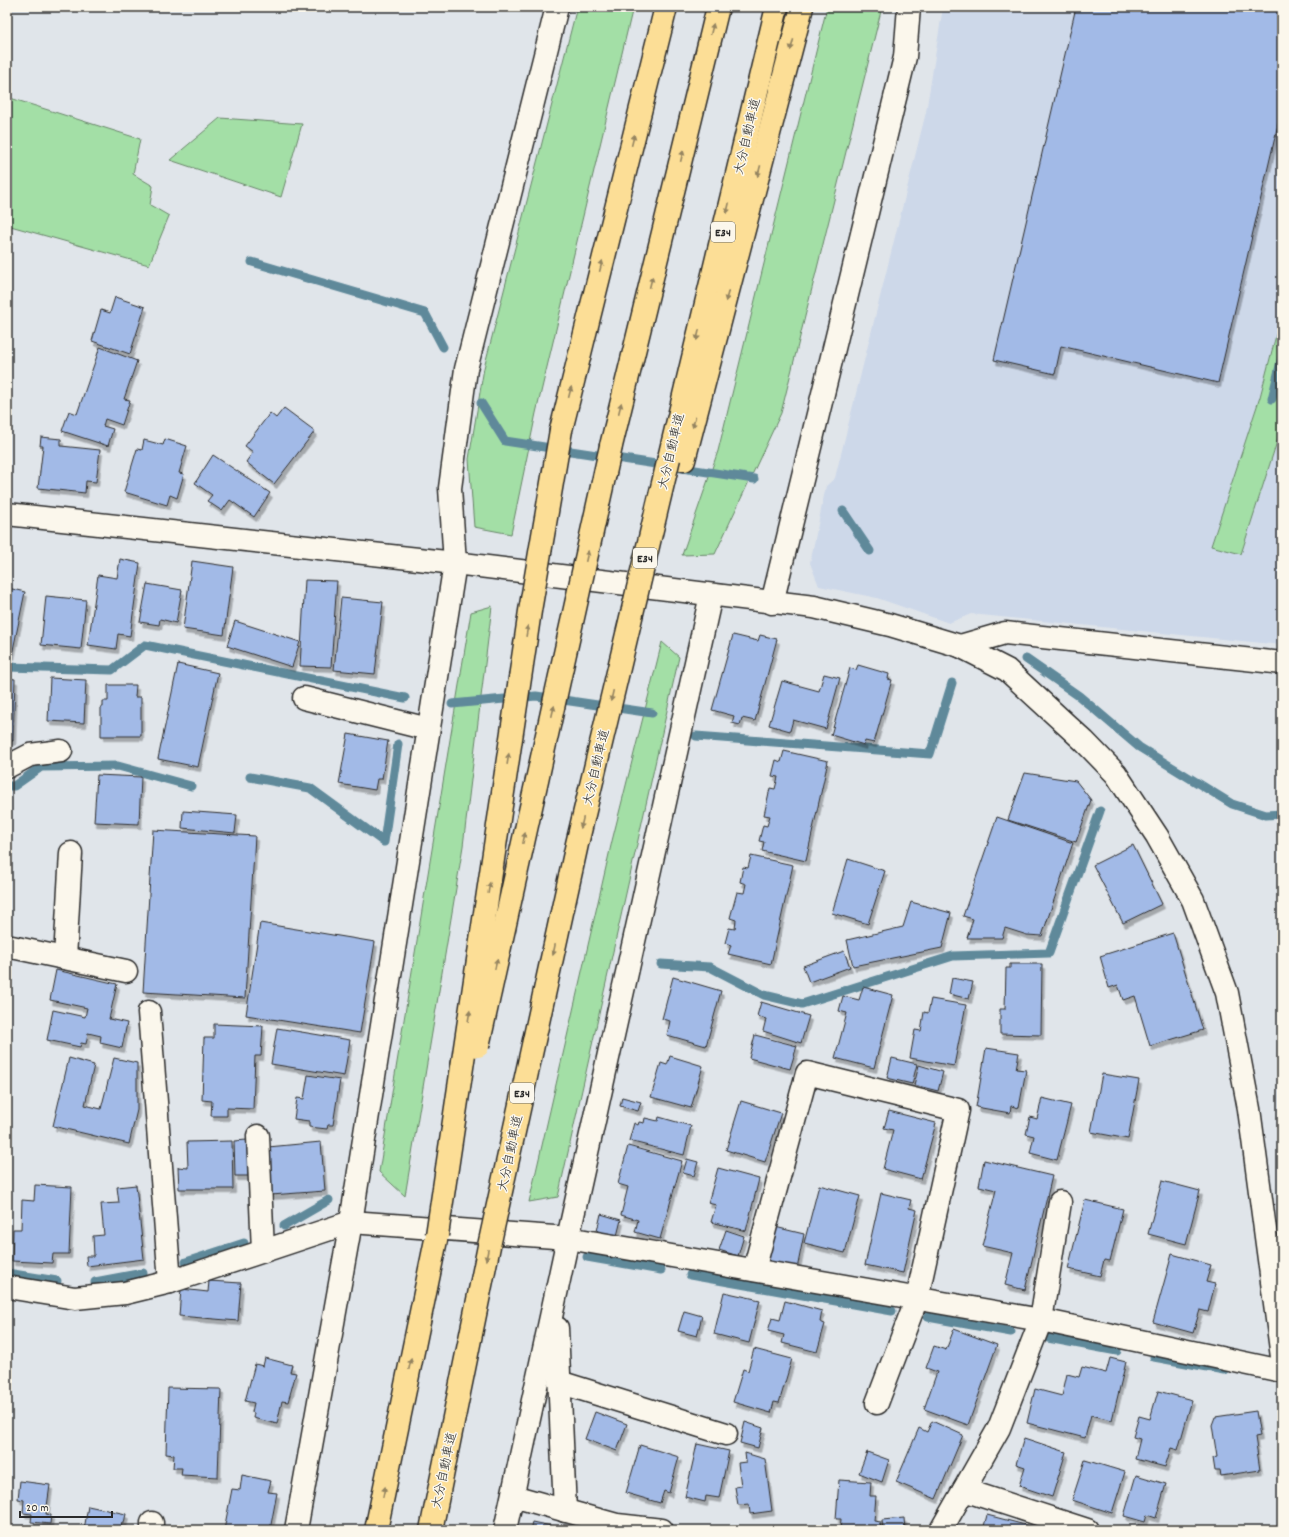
<svg xmlns="http://www.w3.org/2000/svg" width="1289" height="1537" font-family="Dekko,'Klee One',sans-serif">
	<style>
		.built { fill: #cdd8e9 }
		.green { fill: #a3dfa6; stroke: #678568 }
		.lines { fill: none; stroke-linecap: round; stroke-linejoin: round }
		.stream { stroke: #5f899a; stroke-width: 9 }
		.building { fill: #a2bae7; stroke: #2b2b2b; filter: url(#shadow) }
		.minor-casing { stroke: #2b2b2b; stroke-width: 25 }
		.highway-casing { stroke: #2b2b2b; stroke-width: 25 }
		.minor { stroke: #fbf7ec; stroke-width: 22 }
		.highway { stroke: #fcde96; stroke-width: 22 }
		.highway-bridge-casing { stroke: #2b2b2b; stroke-width: 25; stroke-linecap: butt }
		.highway-bridge { stroke: #fcde96; stroke-width: 22 }
		.oneway { fill: #948460 }
		.labels { text-anchor: middle; stroke-width: 3; stroke-linejoin: round; paint-order: stroke }
		.shield { fill: #fbf7ec; stroke: #696865; stroke-width: 1 }
		.shield-label { font-size: 12px; font-weight: bold; fill: #2b2b2b }
		.street-label { font-size: 13px; fill: #2b2b2b; stroke: #fbf7ec }
	</style>
	<defs>
		<filter id="shadow"><feDropShadow dx="2.5" dy="4.5" stdDeviation="0" flood-color="#0004"/></filter>
	</defs>
	<rect width="100%" height="100%" fill="#e0e5ea"/>
	<filter id="ink" filterUnits="userSpaceOnUse"><feTurbulence type="fractalNoise" baseFrequency=".025" numOctaves="2"/><feDisplacementMap in="SourceGraphic" scale="8" xChannelSelector="R" yChannelSelector="G"/><feConvolveMatrix kernelMatrix="1 2 1 2 8 2 1 2 1" color-interpolation-filters="sRGB"/></filter>
	<g filter="url(#ink)">
		<path class="built" d="M943 7H1282V312L1260 397 1211 546 1241 554 1282 426V645L971 614 949 623 877 598 819 586 810 563 826 486 835 478 926 112Z"/>
		<g class="green">
			<path d="M577 7H633L536 413 511 534 474 527 469 459 484 368Z"/>
			<path d="M827 7H882L781 413 715 554 682 555 718 451Z"/>
			<path d="M7 97 140 139 133 174 153 186 150 205 169 216 149 265 7 225Z"/>
			<path d="M220 118 302 124 281 197 170 160Z"/>
			<path d="M1282 312V426L1241 554 1211 546 1260 397Z"/>
			<path d="M492 606 463 846 405 1196 379 1172 471 612Z"/>
			<path d="M662 642 679 657 558 1197 529 1202 612 841Z"/>
		</g>
		<g class="lines">
			<g class="stream">
				<path d="M252 262 425 313 443 347"/>
				<path d="M1272 399 1282 357"/>
				<path d="M481 403 505 441 754 479"/>
				<path d="M843 511 870 551"/>
				<path d="M1026 659 1079 696 1139 747 1232 804 1266 815 1282 814"/>
				<path d="M7 667 112 670 145 645 405 698"/>
				<path d="M452 704 536 696 652 713"/>
				<path d="M696 736 930 754 952 683"/>
				<path d="M250 777 310 788 384 842 398 744"/>
				<path d="M7 786H14L41 767 118 766 191 786"/>
				<path d="M661 964 710 967 764 995 802 1004 953 956 1049 953 1100 811"/>
				<path d="M284 1226 329 1200"/>
				<path d="M587 1257 661 1270"/>
				<path d="M186 1262 244 1243"/>
				<path d="M7 1273 57 1281"/>
				<path d="M690 1275 892 1311"/>
				<path d="M95 1282 143 1273"/>
				<path d="M928 1317 1011 1332"/>
				<path d="M1048 1338 1117 1351"/>
				<path d="M1154 1357 1224 1370"/>
			</g>
		</g>
		<g class="building">
			<path d="M1076 7H1282V107L1218 383 1061 346 1055 374 994 360Z"/>
			<path d="M115 297 145 307 130 354 92 341 101 310 110 313Z"/>
			<path d="M100 347 137 361 124 399 130 400 122 425 105 419 103 426 113 429 108 446 62 431 69 411 77 414Z"/>
			<path d="M284 408 315 431 274 484 246 462 253 452 245 446 270 413 276 418Z"/>
			<path d="M41 437 61 439V446L100 450 96 482 86 481 85 493 38 488 43 446H40Z"/>
			<path d="M165 439 187 446 179 473 184 474 177 498 170 495 167 505 124 492 137 449 142 450 144 440 163 445Z"/>
			<path d="M213 455 270 493 254 517 230 500 222 511 207 501 212 495 195 483Z"/>
			<path d="M120 559 140 563 130 636 118 634 116 649 88 645 98 575 117 578Z"/>
			<path d="M192 561 233 567 224 635 183 629Z"/>
			<path d="M7 579 9 580 8 588 25 592 12 655 7 654Z"/>
			<path d="M305 580 337 581 331 667 300 666Z"/>
			<path d="M147 584 182 590 176 623 160 619 159 625 140 622Z"/>
			<path d="M46 596 86 600 81 649 41 645Z"/>
			<path d="M341 598 383 602 375 674 334 670Z"/>
			<path d="M235 621 300 642 292 667 227 646Z"/>
			<path d="M733 635 758 641 760 635 777 639 755 721 742 718 740 725 732 723 734 716 712 710Z"/>
			<path d="M178 664 218 673 198 767 158 759Z"/>
			<path d="M858 665 889 674 888 679 892 680 874 743 865 741 864 745 831 735 850 668 856 670Z"/>
			<path d="M824 674 840 678 826 729 793 720 790 731 769 725 782 681 819 691Z"/>
			<path d="M7 678 15 679 13 741 7 740Z"/>
			<path d="M50 678 86 680 84 723 48 721Z"/>
			<path d="M108 685H136L135 697H141V736H101V707H103V701H108Z"/>
			<path d="M348 734 388 741 382 779H377L375 790 339 784Z"/>
			<path d="M784 751 828 761 806 861 762 851 764 842 759 841 763 825 767 826 770 816 764 815 770 788 775 789 778 777 772 776 776 760 781 762Z"/>
			<path d="M1025 773 1076 781 1091 800 1076 842 1008 820Z"/>
			<path d="M97 775 141 777 139 824 94 822Z"/>
			<path d="M183 811 237 815 235 833 182 828Z"/>
			<path d="M997 817 1073 843 1042 936 1027 935 1005 928 1002 938H967L973 919 963 916Z"/>
			<path d="M153 830 255 836 245 998 143 992Z"/>
			<path d="M1133 845 1162 904 1123 923 1093 865Z"/>
			<path d="M751 856 793 865 771 964 728 954 731 945 725 943 729 928 735 929 736 920 730 918 737 892 744 893 746 884 740 882 743 867 748 868Z"/>
			<path d="M848 859 885 871 868 924 832 913Z"/>
			<path d="M911 902 951 913 942 948 853 966 847 940 903 927Z"/>
			<path d="M260 923 375 942 360 1033 246 1015Z"/>
			<path d="M1173 933 1203 1030 1150 1046 1135 996 1123 1000 1118 985 1109 988 1100 956Z"/>
			<path d="M844 951 850 967 809 982 803 966Z"/>
			<path d="M1010 964H1042L1041 1035 1000 1034V1009H1005L1006 968H1010Z"/>
			<path d="M56 970 117 984 109 1019 127 1023 122 1048 100 1043 101 1036 88 1033 86 1044 81 1043 80 1047 47 1040 53 1010 85 1017 87 1008 50 1000Z"/>
			<path d="M673 977 721 991 706 1046 667 1035 670 1021 662 1019Z"/>
			<path d="M952 978 973 982 969 999 949 994Z"/>
			<path d="M863 987 893 995 874 1068 835 1058 847 1013 839 1011 843 996 859 1000Z"/>
			<path d="M931 999 966 1005 954 1066 910 1058 915 1030 921 1031 924 1012 928 1013Z"/>
			<path d="M761 1002 809 1016 801 1043 763 1031 766 1019 757 1016Z"/>
			<path d="M214 1024 263 1026 261 1056H255L253 1109 227 1108V1116H211L212 1101 202 1100 204 1038H214Z"/>
			<path d="M277 1028 350 1040 344 1076 271 1064Z"/>
			<path d="M755 1035 797 1046 790 1069 749 1058Z"/>
			<path d="M986 1048 1019 1053 1016 1069 1026 1070 1019 1108 1011 1106 1010 1113 976 1107Z"/>
			<path d="M670 1056 703 1066 691 1108 651 1097 661 1063 667 1065Z"/>
			<path d="M69 1058 94 1065 85 1105 101 1109 114 1058 137 1063V1110L129 1144 53 1126Z"/>
			<path d="M892 1058 917 1064 912 1084 887 1078Z"/>
			<path d="M919 1065 943 1072 938 1091 914 1085Z"/>
			<path d="M1102 1074 1139 1080 1128 1139 1091 1132Z"/>
			<path d="M308 1075 340 1080 333 1125H328L327 1129 309 1127V1121L294 1119 297 1098 304 1099Z"/>
			<path d="M622 1097 641 1102 638 1111 620 1106Z"/>
			<path d="M1042 1098 1071 1105 1057 1160 1030 1153 1034 1136 1026 1134 1030 1117 1037 1119Z"/>
			<path d="M741 1101 781 1113 765 1162 726 1150Z"/>
			<path d="M889 1111 936 1123 921 1179 883 1169 893 1130 884 1128Z"/>
			<path d="M659 1117 691 1126 684 1155 629 1141 634 1123 638 1125 639 1122 644 1123 645 1118 658 1121Z"/>
			<path d="M247 1140 248 1176H235L234 1141Z"/>
			<path d="M232 1141 233 1189H179L178 1167 188 1168 187 1142Z"/>
			<path d="M321 1142 325 1191 271 1195 268 1147Z"/>
			<path d="M628 1146 682 1161 660 1239 635 1232 638 1220 621 1215 628 1187 618 1184Z"/>
			<path d="M687 1159 698 1162 694 1176 683 1173Z"/>
			<path d="M984 1160 1052 1176 1025 1290 1005 1285 1013 1253 982 1246 996 1190 979 1186Z"/>
			<path d="M718 1168 759 1179 746 1231 711 1222 716 1205 708 1203Z"/>
			<path d="M1162 1181 1200 1191 1186 1244 1148 1234Z"/>
			<path d="M35 1185 72 1187 69 1254H53L52 1263 12 1261 13 1229H21L22 1200 34 1201Z"/>
			<path d="M136 1185 144 1259 87 1266 86 1256H94L93 1236 104 1235 101 1204 119 1203 117 1187Z"/>
			<path d="M819 1185 860 1196 845 1253 804 1243Z"/>
			<path d="M881 1193 911 1200 909 1208 917 1210 903 1273 865 1265Z"/>
			<path d="M1085 1200 1123 1209 1110 1261 1104 1260 1100 1276 1068 1269Z"/>
			<path d="M601 1214 621 1220 617 1236 597 1231Z"/>
			<path d="M775 1227 804 1234 797 1269 767 1263Z"/>
			<path d="M726 1230 744 1236 738 1256 719 1250Z"/>
			<path d="M1172 1254 1211 1265 1206 1282 1215 1284 1208 1312 1200 1310 1193 1333 1153 1322Z"/>
			<path d="M209 1281 241 1283 238 1321 179 1316 181 1289 208 1292Z"/>
			<path d="M724 1292 760 1300 749 1343 714 1334Z"/>
			<path d="M785 1301 822 1311 820 1322 825 1324 817 1352 782 1343 784 1335 768 1331 772 1318 780 1320Z"/>
			<path d="M684 1311 702 1316 697 1336 678 1331Z"/>
			<path d="M954 1329 997 1345 968 1425 924 1409 937 1372 926 1368 934 1346 946 1350Z"/>
			<path d="M754 1349 792 1359 779 1403 774 1402 771 1413 733 1402 743 1369 748 1371Z"/>
			<path d="M265 1358 292 1365 290 1372 296 1373 288 1402 282 1401 277 1424 253 1418 254 1413 252 1412 254 1403 245 1401 255 1364 263 1366Z"/>
			<path d="M1110 1358 1126 1362 1112 1420 1091 1415 1085 1438 1027 1423 1035 1389 1062 1396 1067 1374 1079 1377 1082 1367 1106 1373Z"/>
			<path d="M168 1388 221 1389 218 1477 181 1475 182 1468H173L174 1455 166 1454Z"/>
			<path d="M1158 1391 1192 1400 1178 1450 1171 1448 1165 1467 1135 1459 1140 1439 1133 1437 1139 1416 1150 1419Z"/>
			<path d="M1256 1411 1260 1436 1255 1437 1260 1470 1221 1476 1220 1471H1215L1213 1458 1217 1457 1212 1425 1215 1417Z"/>
			<path d="M595 1412 627 1424 617 1451 585 1439Z"/>
			<path d="M932 1421 963 1435 936 1499 896 1482 919 1428 927 1432Z"/>
			<path d="M745 1422 763 1428 758 1448 740 1443Z"/>
			<path d="M1024 1438 1066 1452 1052 1497 1019 1486 1025 1467 1016 1464Z"/>
			<path d="M697 1444 729 1451 719 1498 706 1496 705 1502 685 1497Z"/>
			<path d="M640 1445 679 1457 669 1493 664 1491 660 1503 626 1493Z"/>
			<path d="M867 1452 889 1460 882 1482 859 1473Z"/>
			<path d="M745 1453 765 1459 772 1511 750 1514 749 1504 738 1505 735 1487 741 1486 738 1463 746 1462Z"/>
			<path d="M1085 1460 1125 1472 1112 1513 1072 1500Z"/>
			<path d="M242 1475 271 1481 268 1492 277 1493 270 1530H224L232 1489 240 1490Z"/>
			<path d="M1136 1475 1166 1484 1156 1518 1147 1515 1145 1522 1124 1516Z"/>
			<path d="M839 1480 871 1482 870 1496H876L874 1521 881 1522 880 1530H840L841 1519H836Z"/>
			<path d="M20 1481 50 1485 46 1514 51 1515 50 1524 31 1522 32 1514 23 1513 24 1500 18 1499Z"/>
			<path d="M88 1506 126 1514 124 1523H122L120 1530H84Z"/>
			<path d="M987 1515 1033 1527 1032 1530H983Z"/>
			<path d="M904 1518 905 1530H883L882 1520Z"/>
			<path d="M532 1522 561 1528 560 1530H530Z"/>
			<path d="M1138 1525 1154 1530H1137Z"/>
		</g>
		<g class="lines">
			<defs>
				<g id="minor">
					<path d="M7 514 455 563 814 607 890 625 960 646 1007 670 1084 741 1116 774 1157 836 1193 900 1227 993 1249 1109 1282 1357"/>
					<path d="M772 603 905 57 909 7"/>
					<path d="M960 646 1005 633 1282 663"/>
					<path d="M304 698 428 729"/>
					<path d="M7 767 30 755 61 751"/>
					<path d="M7 946 126 971"/>
					<path d="M65 958 71 853"/>
					<path d="M149 1012 170 1282"/>
					<path d="M258 1136 263 1251"/>
					<path d="M754 1270 807 1073 958 1110 917 1298 877 1403"/>
					<path d="M7 1287 75 1298 125 1293 170 1282 351 1222 568 1238 1041 1320 1282 1371"/>
					<path d="M557 1328 565 1511"/>
					<path d="M559 1382 726 1434"/>
					<path d="M964 1490 1087 1530"/>
					<path d="M513 1496 617 1525 662 1530"/>
					<path d="M152 1530V1523"/>
					<path d="M296 1530 351 1222 455 563 450 488 466 369 557 7"/>
					<path d="M505 1530 568 1238 711 595"/>
					<path d="M941 1530 999 1428 1041 1320 1060 1202"/>
				</g>
				<g id="highway">
					<path d="M561 430 666 7"/>
					<path d="M611 446 718 7"/>
					<path d="M669 458 777 7"/>
					<path d="M684 460 802 7"/>
					<path d="M376 1530 437 1235"/>
				</g>
			</defs>
			<use href="#minor" class="minor-casing"/>
			<use href="#highway" class="highway-casing"/>
			<use href="#minor" class="minor"/>
			<use href="#highway" class="highway"/>
			<defs>
				<g id="highway-bridge">
					<path d="M478 1046 611 446"/>
					<path d="M437 1235 530 611 561 430"/>
					<path d="M431 1530 489 1246 577 844 669 458"/>
				</g>
			</defs>
			<use href="#highway-bridge" class="highway-bridge-casing"/>
			<use href="#highway-bridge" class="highway-bridge"/>
		</g>
		<defs><path id="oneway-solid" d="M-6-.8H1V-3.2L6.5 0L1 3.2V.8H-6Z"/></defs>
		<g class="oneway">
			<use href="#oneway-solid" transform="translate(712 29) rotate(-76)"/>
			<use href="#oneway-solid" transform="translate(792 45) rotate(105)"/>
			<use href="#oneway-solid" transform="translate(633 140) rotate(-76)"/>
			<use href="#oneway-solid" transform="translate(682 156) rotate(-76)"/>
			<use href="#oneway-solid" transform="translate(759 171) rotate(105)"/>
			<use href="#oneway-solid" transform="translate(728 208) rotate(103)"/>
			<use href="#oneway-solid" transform="translate(601 266) rotate(-76)"/>
			<use href="#oneway-solid" transform="translate(651 282) rotate(-76)"/>
			<use href="#oneway-solid" transform="translate(727 296) rotate(105)"/>
			<use href="#oneway-solid" transform="translate(698 335) rotate(103)"/>
			<use href="#oneway-solid" transform="translate(570 392) rotate(-76)"/>
			<use href="#oneway-solid" transform="translate(620 408) rotate(-76)"/>
			<use href="#oneway-solid" transform="translate(694 422) rotate(105)"/>
			<use href="#oneway-solid" transform="translate(587 556) rotate(-77)"/>
			<use href="#oneway-solid" transform="translate(527 631) rotate(-81)"/>
			<use href="#oneway-solid" transform="translate(612 696) rotate(103)"/>
			<use href="#oneway-solid" transform="translate(553 711) rotate(-77)"/>
			<use href="#oneway-solid" transform="translate(508 759) rotate(-81)"/>
			<use href="#oneway-solid" transform="translate(582 823) rotate(103)"/>
			<use href="#oneway-solid" transform="translate(524 838) rotate(-78)"/>
			<use href="#oneway-solid" transform="translate(489 888) rotate(-81)"/>
			<use href="#oneway-solid" transform="translate(554 950) rotate(102)"/>
			<use href="#oneway-solid" transform="translate(496 964) rotate(-78)"/>
			<use href="#oneway-solid" transform="translate(469 1016) rotate(-81)"/>
			<use href="#oneway-solid" transform="translate(487 1255) rotate(102)"/>
			<use href="#oneway-solid" transform="translate(410 1364) rotate(-78)"/>
			<use href="#oneway-solid" transform="translate(384 1492) rotate(-78)"/>
		</g>
	</g>
	<g class="labels">
		<g class="shield">
			<rect x="711" y="222" width="24" height="20" rx="3"/>
			<rect x="633" y="548" width="24" height="20" rx="3"/>
			<rect x="510" y="1083" width="24" height="20" rx="3"/>
		</g>
		<g class="shield-label">
			<text x="723" y="236">E34</text>
			<text x="645" y="562">E34</text>
			<text x="522" y="1097">E34</text>
		</g>
		<g class="street-label">
			<text transform="translate(746 136) rotate(-77)" y="5">大分自動車道</text>
			<text transform="translate(670 451) rotate(-77)" y="5">大分自動車道</text>
			<text transform="translate(595 767) rotate(-77)" y="5">大分自動車道</text>
			<text transform="translate(509 1153) rotate(-78)" y="5">大分自動車道</text>
			<text transform="translate(443 1470) rotate(-78)" y="5">大分自動車道</text>
		</g>
	</g>
	<rect width="1289" height="1537" fill="none" stroke="#fbf7ec" stroke-width="24"/>
	<rect x="12" y="12" width="1265" height="1513" fill="none" stroke="#2b2b2b" stroke-width="1.5" filter="url(#ink)"/>
	<path d="M20 1511v6h92v-6" fill="none" stroke="#2b2b2b" stroke-width="2"/>
	<text x="26" y="1511" font-size="12" fill="#2b2b2b" stroke="#fbf7ec" stroke-width="3" paint-order="stroke">20 m</text>
</svg>
